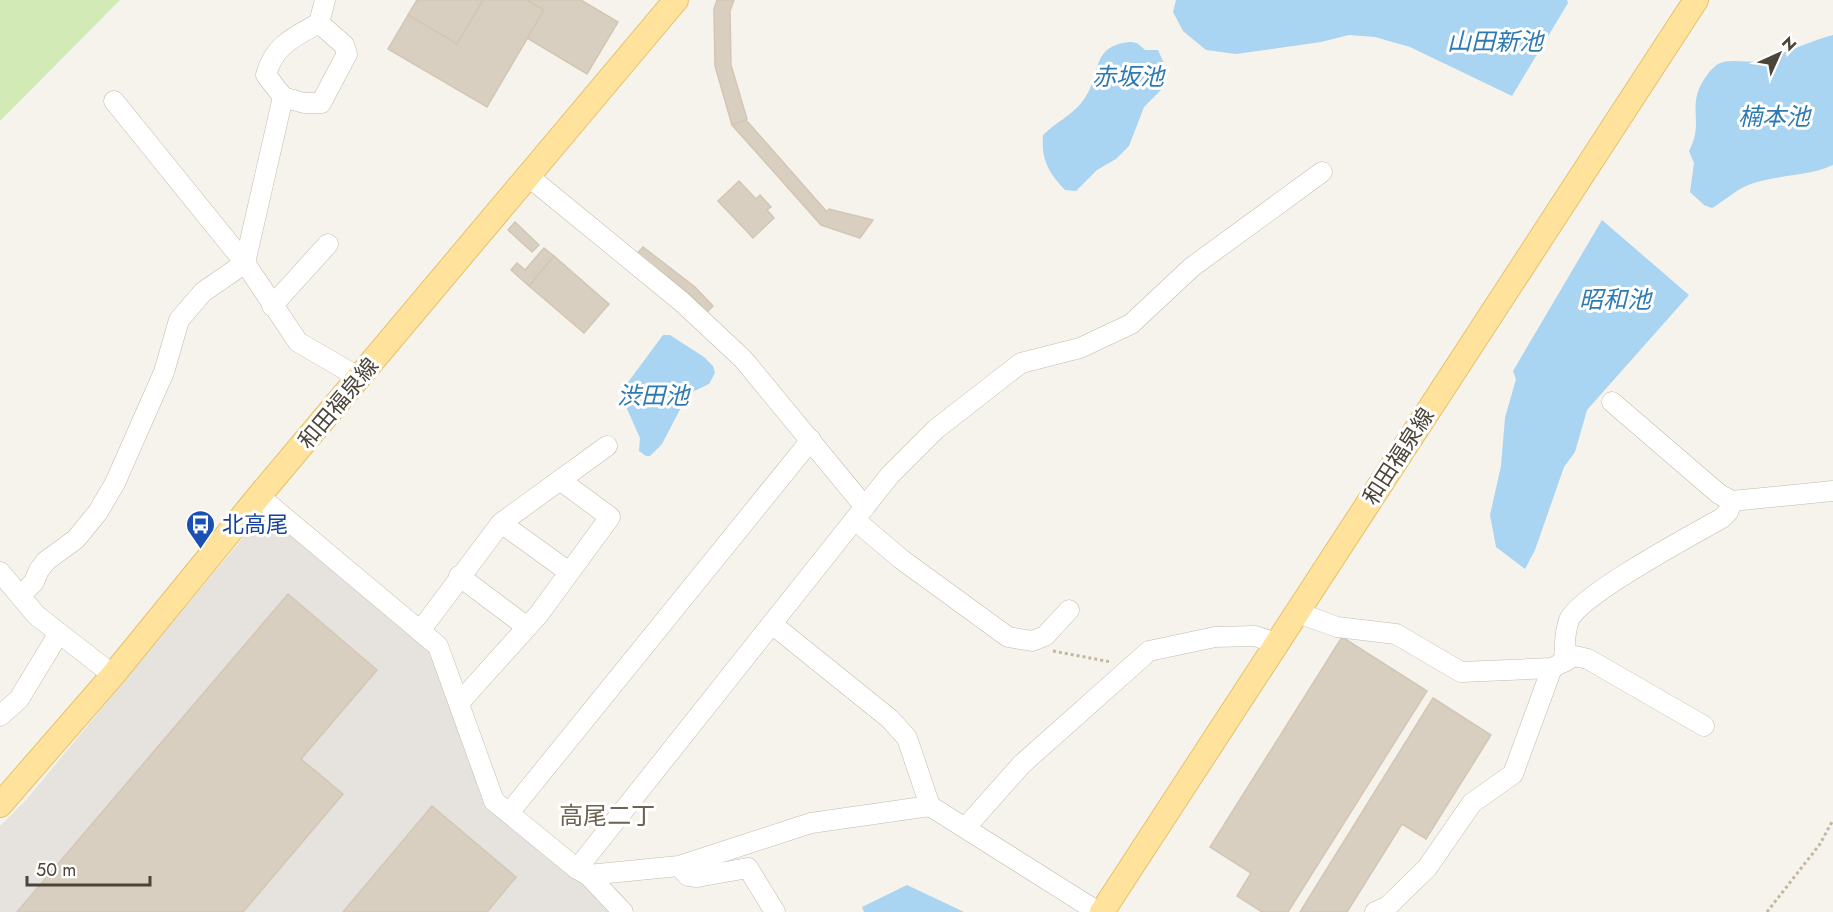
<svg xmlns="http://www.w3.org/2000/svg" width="1833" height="912" font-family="Jost,'Noto Sans JP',sans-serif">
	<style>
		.industrial { fill: #e6e2dd }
		.green { fill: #d2eab5 }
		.water { fill: #a9d4f2 }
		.building { fill: #d8cfc1; stroke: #d3c7b4; stroke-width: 1.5 }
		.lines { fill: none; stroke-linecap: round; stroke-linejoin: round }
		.minor-casing { stroke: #c2bbae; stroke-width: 21 }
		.major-casing { stroke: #e6c16a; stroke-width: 26 }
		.path { stroke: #c4b79f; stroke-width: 3; stroke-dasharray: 3 3; stroke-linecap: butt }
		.minor { stroke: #fff; stroke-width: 20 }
		.major { stroke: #ffe39c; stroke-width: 24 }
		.labels { text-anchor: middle; stroke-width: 6; stroke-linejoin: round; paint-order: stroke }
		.street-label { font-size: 22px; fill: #4b4439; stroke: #fff }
		.transit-label { font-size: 22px; fill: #164399; stroke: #fff; text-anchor: start }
		.water-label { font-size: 24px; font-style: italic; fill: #2e7ab2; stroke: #fff }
		.neighbourhood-label { font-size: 24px; fill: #6e6250; stroke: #fff }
	</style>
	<rect width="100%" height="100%" fill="#f6f3ec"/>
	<path class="industrial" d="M273 514 433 655 468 761 491 808 574 875 610 912H0V826L26 800 261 516Z"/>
	<path class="green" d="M0 0H120L0 121Z"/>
	<g class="water">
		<path d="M1176 0H1567L1568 3 1512 96 1410 47 1375 37 1349 35 1321 42 1236 54 1206 50 1183 31 1173 12Z"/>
		<path d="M1833 35V165C1807 177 1779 174 1751 184 1736 189 1726 200 1712 208L1704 205 1690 192 1694 163 1689 151C1703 125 1690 111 1699 89 1702 81 1711 68 1718 64 1730 58 1742 63 1755 61 1782 56 1806 42 1833 35Z"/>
		<path d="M1131 42 1137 43 1145 50H1158L1167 70 1164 87 1144 107 1129 146 1116 159 1097 170 1076 191 1065 190C1049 173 1041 160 1043 135 1055 123 1072 115 1082 102 1103 77 1088 45 1131 42Z"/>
		<path d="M1602 220 1689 295 1587 410 1575 452 1564 467 1535 550 1525 569 1496 547 1490 515 1501 466 1505 418 1516 379 1513 371Z"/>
		<path d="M663 335H670L704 357 713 366 715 373 709 384 688 394 662 444 650 456H646L639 451 640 438 620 393Z"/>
		<path d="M907 885 964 912H864L862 907Z"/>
	</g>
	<g class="building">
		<path d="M417 0H483L457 44 408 15Z"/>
		<path d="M483 0H527L544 10 487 107 388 49 408 15 457 44Z"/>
		<path d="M527 0H581L618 22 587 74 527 38 544 10Z"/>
		<path d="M717 0H734L730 11 731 65 747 119 732 125 715 66 714 9Z"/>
		<path d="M746 120 827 212 829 209 873 220 860 238 821 225 732 125Z"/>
		<path d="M739 181 756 199 760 195 771 207 767 210 774 218 753 238 718 201Z"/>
		<path d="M515 222 539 245 532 252 508 230Z"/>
		<path d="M643 247 695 287 713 306 707 312 689 294 637 254Z"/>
		<path d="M544 248 554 256 529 286 511 270 517 263 525 270Z"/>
		<path d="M554 256 609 304 584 333 529 286Z"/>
		<path d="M288 594 377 670 301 759 343 794 243 912H17Z"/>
		<path d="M1342 637 1427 691 1288 912H1262L1237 896 1251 873 1210 847Z"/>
		<path d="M1433 698 1491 735 1426 839 1402 824 1347 912H1300Z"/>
		<path d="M432 806 516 877 487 912H343Z"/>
	</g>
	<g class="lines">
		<defs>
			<g id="minor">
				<path d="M283 97 304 103H321L347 54 344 45 319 23"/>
				<path d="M114 101 245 263 298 342 360 378"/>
				<path d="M528 176 682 302 743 359 865 507"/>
				<path d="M272 306 328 244"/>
				<path d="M1612 402 1719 494 1732 501 1833 491"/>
				<path d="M259 496 438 646 494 801 577 869 588 875 623 912"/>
				<path d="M855 520 901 559 1008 637 1032 641 1045 636 1069 610"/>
				<path d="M501 523 569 572"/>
				<path d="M0 572 36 615 113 675"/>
				<path d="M459 576 527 627"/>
				<path d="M20 596 34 582 39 570 46 561 76 539 98 512 115 483 164 372 179 320 203 292 245 263 283 97 266 75C274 45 294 37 319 23L325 0"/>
				<path d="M1296 612 1337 627 1396 634 1461 672 1552 668 1575 656 1588 659 1704 726"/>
				<path d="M772 624 890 719 907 738 930 806"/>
				<path d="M420 631 501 523 607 446"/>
				<path d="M1564 662C1565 648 1564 633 1569 620 1581 594 1692 535 1722 518L1728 512 1732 501"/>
				<path d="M459 703 539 614 610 517 560 480"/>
				<path d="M0 716 19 699 59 633"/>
				<path d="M509 813 811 440"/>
				<path d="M966 827 1022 764 1149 651 1215 637 1255 636 1276 643"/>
				<path d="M679 866 688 876 697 877 748 868 775 912"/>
				<path d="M577 869 890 475 936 429 1021 363 1080 348 1131 324 1192 267 1322 172"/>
				<path d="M588 875 679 866 811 823 930 806 1098 912"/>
				<path d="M1375 912 1388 906 1427 868 1472 803 1513 774 1552 668"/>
			</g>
			<g id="major">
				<path d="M0 805 113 675 259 496 676 0"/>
				<path d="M1102 912 1696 0"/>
			</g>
		</defs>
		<use href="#minor" class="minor-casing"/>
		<use href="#major" class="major-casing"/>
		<g class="path">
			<path d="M1053 651 1111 662"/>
			<path d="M1767 912 1820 844 1833 820"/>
		</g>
		<use href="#minor" class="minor"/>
		<use href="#major" class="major"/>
	</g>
	<defs>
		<symbol id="bus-pin" viewBox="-11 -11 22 30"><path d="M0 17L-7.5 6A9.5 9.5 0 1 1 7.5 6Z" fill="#1a4fb4" stroke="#fff"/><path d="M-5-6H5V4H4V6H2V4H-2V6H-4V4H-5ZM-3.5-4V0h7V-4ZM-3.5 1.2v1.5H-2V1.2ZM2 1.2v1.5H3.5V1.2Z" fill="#fff"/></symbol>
	</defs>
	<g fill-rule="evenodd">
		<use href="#bus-pin" x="184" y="508" width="33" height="45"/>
	</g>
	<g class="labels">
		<g class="street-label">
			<text transform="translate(338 403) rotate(-50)" y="8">和田福泉線</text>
			<text transform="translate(1398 456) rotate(-57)" y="8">和田福泉線</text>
		</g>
		<g class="transit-label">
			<text x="222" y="532">北高尾</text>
		</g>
		<g class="water-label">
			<text x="1495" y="50">山田新池</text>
			<text x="1128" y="85">赤坂池</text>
			<text x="1774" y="125">楠本池</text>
			<text x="1615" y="308">昭和池</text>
			<text x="653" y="404">渋田池</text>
		</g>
		<g class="neighbourhood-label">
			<text x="607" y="824">高尾二丁</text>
		</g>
	</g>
	<g transform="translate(1779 54) rotate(45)" stroke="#ffffff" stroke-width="4.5" paint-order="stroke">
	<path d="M0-4.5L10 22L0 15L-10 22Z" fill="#4b4439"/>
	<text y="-9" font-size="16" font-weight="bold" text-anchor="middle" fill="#4b4439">N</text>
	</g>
	<path d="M27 876v9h123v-9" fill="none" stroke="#4b4439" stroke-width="3"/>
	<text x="36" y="876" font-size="18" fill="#4b4439" stroke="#ffffff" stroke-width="4.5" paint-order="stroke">50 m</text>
</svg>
